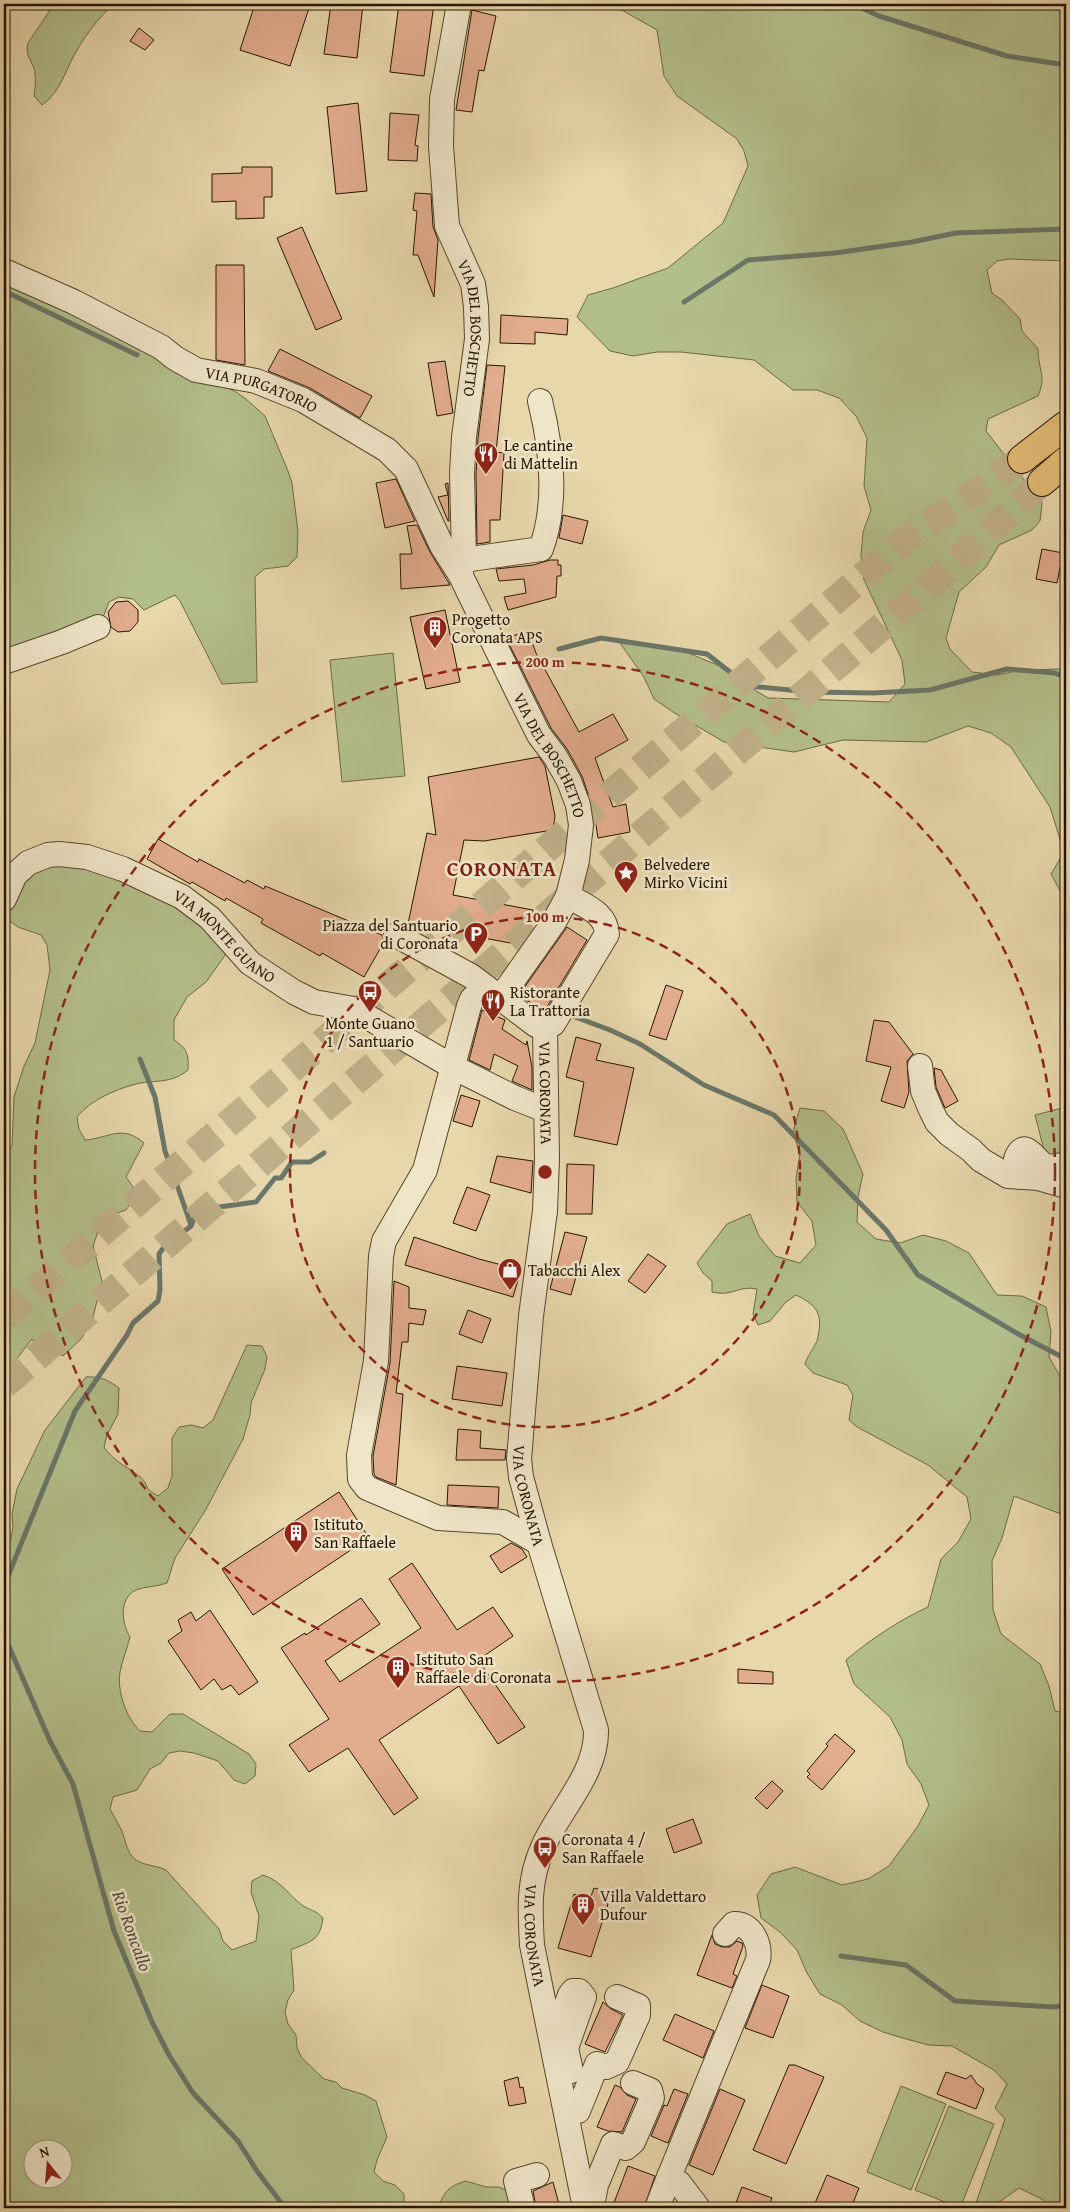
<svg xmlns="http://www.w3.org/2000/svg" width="1070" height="2212" font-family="'Gentium Book Plus',serif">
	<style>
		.green { fill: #b3bf8b; stroke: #6c6a46; fill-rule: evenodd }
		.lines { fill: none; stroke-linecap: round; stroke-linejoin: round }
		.stream { stroke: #6a7769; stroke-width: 5 }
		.building { fill: #e2ac8e; stroke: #261500 }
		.highway-tunnel { stroke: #c0b089; stroke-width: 28; stroke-dasharray: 28 14; stroke-linecap: butt }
		.minor-casing { stroke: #56462b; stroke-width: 26 }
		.highway-casing { stroke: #261500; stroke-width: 30 }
		.minor { stroke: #efe5c8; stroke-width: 24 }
		.highway { stroke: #e4bc76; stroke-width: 28 }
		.ring { fill: none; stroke: #8f2418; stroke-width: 2.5; stroke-dasharray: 9 6 }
		.labels { text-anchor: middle; stroke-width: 5; stroke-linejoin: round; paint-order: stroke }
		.street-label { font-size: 16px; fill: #261500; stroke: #efe5c8 }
		.poi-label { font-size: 16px; fill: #261500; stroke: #efe5c8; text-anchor: start }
		.water-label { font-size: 18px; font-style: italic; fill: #4e4e3d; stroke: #efe5c8 }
		.district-label { font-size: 21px; font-weight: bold; letter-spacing: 1px; fill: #7a1f14; stroke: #efe5c8 }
		.centre { fill: #8f2418; stroke: #efe5c8; stroke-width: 2.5 }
		.ring-label { font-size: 15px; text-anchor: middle; font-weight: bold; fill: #8f2418; stroke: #efe5c8; stroke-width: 5; stroke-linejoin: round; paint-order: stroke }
	</style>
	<rect width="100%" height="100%" fill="#e7d7ab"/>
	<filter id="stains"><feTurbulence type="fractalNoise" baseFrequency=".004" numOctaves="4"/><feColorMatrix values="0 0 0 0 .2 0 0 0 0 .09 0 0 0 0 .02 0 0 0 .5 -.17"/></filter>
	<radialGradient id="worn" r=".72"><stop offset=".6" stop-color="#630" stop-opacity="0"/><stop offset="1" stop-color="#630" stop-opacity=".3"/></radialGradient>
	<g class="green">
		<path d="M54 4H113C99 18 87 33 77 50 66 68 61 92 42 105L34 96C35 89 36 81 35 75 35 62 24 58 28 43Z"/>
		<path d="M611 4H1066V261L1008 259 997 261 987 270 992 293 1002 300 1020 319 1022 331 1038 349C1038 370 1047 375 1038 396L988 419 986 431 1042 503 1040 521 1032 530 999 545 986 567 959 592 946 638 950 649 972 672 997 675 1021 670 1059 669 1066 666V897L1063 896 1051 874 1064 852 1050 807 1011 747 991 733 968 726 926 742 843 740 794 752 724 742 673 712 654 699 644 677 620 643 681 650 727 669 746 685 768 698 889 702 905 684 902 660 864 580 861 556 863 532 871 510 864 486 867 438 856 416 839 398 817 390H793L754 360 681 352H657L633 356 610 351 577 317 588 295 613 288 668 268 723 223 748 166 744 151 737 139 677 96 664 76 657 30Z"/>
		<path d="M4 281 236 392 246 399 265 416 288 471 292 483 298 532 297 557 288 566 264 569 255 577 257 682 222 684 180 601 175 595 144 610 133 599 119 597 109 602 102 620 4 653Z"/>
		<path d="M393 653 405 776 342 782 330 660Z"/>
		<path d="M45 859 111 873 202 921 226 954 206 982 187 997 174 1020V1040C187 1048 189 1055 188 1070 172 1083 160 1080 141 1083 120 1087 90 1100 77 1117L79 1129 85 1140C110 1138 122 1124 144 1143L126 1177 133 1187V1200L126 1210 114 1214 104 1221 98 1232 93 1246 102 1281 93 1317 82 1338 63 1356 44 1342 31 1340 4 1376V1155L12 1147 14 1097 24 1066 35 1043 50 970 47 945 41 935 18 927 7 919 6 906 18 877Z"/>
		<path d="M1066 1107V1152L1046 1158 1035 1115Z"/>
		<path d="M800 1108 824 1111 843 1129 863 1174 858 1197 857 1222 876 1239 900 1243 923 1235 946 1241 969 1253 997 1295 1022 1296 1046 1307 1051 1332 1049 1357 1061 1378 1066 1383V1516L1014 1496 1002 1538 992 1561 993 1610 1001 1634 1040 1664 1049 1686 1055 1711 1066 1713V2208H1050L1042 2199 1019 2188 999 2202 975 2206 1005 2119 995 2108 1007 2084 994 2070 952 2046 929 2045 906 2039 883 2032 860 2021 842 2005 820 1994 807 1973 797 1950 780 1932 761 1918 757 1895 771 1874 795 1867 842 1885 868 1879 889 1866 918 1826 929 1805 921 1784 907 1764 902 1740 890 1717 854 1684 846 1660C871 1639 898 1621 928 1607L941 1559 958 1542 971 1519 967 1497 928 1465 857 1427 849 1420 853 1395 847 1385 813 1373 805 1364C808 1355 812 1351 816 1343 818 1340 818 1335 819 1331 822 1311 814 1304 796 1295L786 1302 770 1321 758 1325 753 1314 757 1289C738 1285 733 1297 712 1292V1281L703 1273 697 1263 727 1224 750 1214 759 1236 775 1256 800 1263 816 1245 812 1221 797 1202 796 1178 800 1154 793 1132Z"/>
		<path d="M247 1345 262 1346 267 1357 265 1369 251 1403 250 1415 243 1439 205 1511 175 1558 167 1583C157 1587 146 1586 136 1590 118 1599 122 1624 130 1637 127 1649 122 1661 120 1672 117 1692 126 1717 140 1731L152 1732 170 1714H183L249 1754 256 1764 255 1776 245 1784 234 1780 218 1761 194 1753 180 1751 169 1753 161 1763 150 1769 137 1790 113 1797 110 1809C114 1817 120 1826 123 1834 127 1846 128 1858 142 1863 150 1866 158 1866 166 1870L219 1929 223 1941 232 1950 256 1941 259 1916 251 1892 252 1881 263 1875C283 1882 287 1894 302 1905 311 1911 314 1909 323 1918 320 1942 310 1941 291 1950L294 1990 288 2000 285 2012 288 2024 296 2035 297 2048 302 2058 324 2079 336 2082 342 2088 365 2095 376 2101 387 2137 377 2160 374 2172 383 2181 395 2185 404 2194V2208H4V1551L11 1539 13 1526 12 1514 17 1489 45 1430 86 1377C100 1376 108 1380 119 1388L118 1414 107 1435 104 1447C117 1465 125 1464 140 1477 149 1484 143 1488 158 1496L168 1488 172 1476V1438L179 1427 191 1425 203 1428 213 1420ZM32 2150H62V2180H32Z"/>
		<path d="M901 2086 946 2104 911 2190 867 2172Z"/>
		<path d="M949 2106 994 2124 960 2208 915 2190Z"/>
		<path d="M466 2181 486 2187H499L510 2192 514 2208H443L440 2203C446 2189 452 2185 466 2181Z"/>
	</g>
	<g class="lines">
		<g class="stream">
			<path d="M853 4 879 16 1007 56 1066 65"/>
			<path d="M4 291 137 355"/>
			<path d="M684 302 748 260 835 253 912 242 956 233 1066 229"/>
			<path d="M559 649 601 638 707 654 748 686 810 692 873 693 930 690 1007 669 1055 673 1066 678"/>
			<path d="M567 1014 610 1030 640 1044 704 1085 774 1115 886 1230 918 1275 1020 1335 1066 1359"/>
			<path d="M140 1059 155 1097 165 1151 191 1225"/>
			<path d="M4 1586 75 1411 127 1335 133 1323 158 1301 160 1290 159 1254 164 1247 191 1226 197 1210 256 1202 275 1178H281L292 1162H310L324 1153"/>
			<path d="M4 1635 50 1741 73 1784 114 1931 152 2022 169 2055 193 2093 238 2141 257 2171 285 2208"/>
			<path d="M841 1956 906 1965 955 2001 1054 2007 1066 2005"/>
		</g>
	</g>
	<g class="building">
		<path d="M255 4H295L309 8 290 66 240 50Z"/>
		<path d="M331 4H363L357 58 324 54Z"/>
		<path d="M399 4H434L424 76 390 72Z"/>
		<path d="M472 10 496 16 484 71 479 70 472 112 456 110Z"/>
		<path d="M139 28 154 40 145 50 130 41Z"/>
		<path d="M358 103 367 191 336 194 327 107Z"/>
		<path d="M390 113 419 115 415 145 418 146 417 161 388 160Z"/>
		<path d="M242 167H272V197H264V218L236 219V201L212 202V174L242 173Z"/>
		<path d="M415 193 431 194 433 227 438 240 434 297 418 255H413L417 211 413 210Z"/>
		<path d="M302 227 342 319 316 330 277 238Z"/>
		<path d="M216 265H244L245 365 216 360Z"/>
		<path d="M501 315 568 319 567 335 535 332V344L500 343Z"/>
		<path d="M280 349 372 396 360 418 310 388 268 371Z"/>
		<path d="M445 361 453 413 437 416 428 363Z"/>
		<path d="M487 365 505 366 496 452 504 453 500 520H490V542L477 544 476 473 478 438Z"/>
		<path d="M396 479 415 521 385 528 376 483Z"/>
		<path d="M448 483 449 521H448L438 497 448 495 445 484Z"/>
		<path d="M563 515 588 521 582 544 559 538Z"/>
		<path d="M417 525 430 552 450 585 401 589 400 554H412L407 526Z"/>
		<path d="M1042 549 1063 553 1057 583 1036 579Z"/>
		<path d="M550 560H558V565H561V576H557L556 597 508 610 504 597 526 593 524 579 499 581 496 569 533 565Z"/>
		<path d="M128 601 138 610V622L130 631 118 632 111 627 108 612 116 602Z"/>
		<path d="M445 610 460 682 426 689 410 617Z"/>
		<path d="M528 631 536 653 579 732 613 714 628 740 595 758 613 807 626 804 630 832 598 838 594 812 582 776 567 749 551 728 506 638Z"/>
		<path d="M539 757 545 766 555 816 553 830 484 841 464 840 453 895 533 910 529 934 521 945 408 924 427 833 436 835 428 777Z"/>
		<path d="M158 839 198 862 199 859 245 883 247 880 264 889 265 886 382 935 384 942 364 977 322 953 320 956 261 923 263 919 226 898 225 901 192 882 190 884 147 859Z"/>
		<path d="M567 927 587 940 544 1012 519 995Z"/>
		<path d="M666 985 683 991 666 1040 649 1035Z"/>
		<path d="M482 1010 505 1020 502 1029 526 1045 527 1041 532 1067V1090L512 1081 518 1066 494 1054 490 1070 469 1060Z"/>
		<path d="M874 1020 889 1022 913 1054 907 1061 909 1092 904 1108 881 1101 891 1067 866 1061Z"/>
		<path d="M576 1037 601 1044 596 1060 634 1068 617 1145 574 1136 584 1082 566 1077Z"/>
		<path d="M934 1068 941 1070 958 1101 945 1108 936 1087Z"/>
		<path d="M461 1095 480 1101 472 1127 453 1121Z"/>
		<path d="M497 1156 533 1161 531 1193 490 1182Z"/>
		<path d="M567 1164 594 1165 592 1214H566Z"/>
		<path d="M467 1187 490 1195 476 1231 453 1223Z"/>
		<path d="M565 1232 587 1237 571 1295 550 1289Z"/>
		<path d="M414 1237 479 1259 521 1270 513 1297 405 1265Z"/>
		<path d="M648 1254 666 1266 645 1293 628 1281Z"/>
		<path d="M394 1281 409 1287V1308L426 1310 423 1325 409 1323 408 1342H402L396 1393 403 1394 396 1485 376 1477 374 1474 373 1456 390 1363Z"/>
		<path d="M468 1310 491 1319 482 1343 459 1334Z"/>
		<path d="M457 1366 507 1373 502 1406 452 1399Z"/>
		<path d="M458 1429 481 1431 480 1448 506 1450 505 1460H456Z"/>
		<path d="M448 1485 499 1487 498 1508 447 1505Z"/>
		<path d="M339 1492 369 1538 253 1615 222 1569Z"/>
		<path d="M511 1543 522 1549 527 1557 501 1573 490 1556Z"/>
		<path d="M412 1563 457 1630 493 1607 513 1636 478 1660 525 1727 498 1744 459 1686 379 1740 418 1798 394 1815 348 1748 309 1772 289 1745 329 1719 281 1648 305 1633 306 1635 361 1598 380 1624 325 1661 340 1682 421 1628 389 1579Z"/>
		<path d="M210 1610 258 1682 239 1695 231 1685 222 1690 214 1679 201 1690 168 1641 182 1631 178 1620 191 1612 196 1621Z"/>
		<path d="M738 1669 773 1672V1684L738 1683Z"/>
		<path d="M835 1734 855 1751 822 1790 807 1777 810 1774 807 1771 828 1746 826 1744Z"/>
		<path d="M772 1781 783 1791 767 1809 755 1798Z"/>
		<path d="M693 1819 702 1843 674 1853 666 1829Z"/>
		<path d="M594 1888 608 1892 605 1903 608 1904 591 1957 558 1948 574 1894 590 1899Z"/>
		<path d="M712 1935 715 1944 722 1947H730L737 1941 742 1943 743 1946 733 1974 737 1976 732 1988 697 1975Z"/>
		<path d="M762 1985 789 1996 773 2038 745 2028Z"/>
		<path d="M603 2002 611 2009 623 2015 605 2052 585 2044Z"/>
		<path d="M675 2014 714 2031 703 2058 663 2040Z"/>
		<path d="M789 2065H795L824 2077 786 2164 753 2150Z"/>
		<path d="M946 2072 966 2079 971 2075 977 2084 984 2089 976 2109 937 2094Z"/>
		<path d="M518 2077 520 2088 523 2087 526 2103 509 2106 504 2081Z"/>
		<path d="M615 2085 620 2087 627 2095 636 2099 622 2132 608 2131 597 2127Z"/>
		<path d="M674 2089 688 2094 668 2143 651 2136 664 2105 667 2106Z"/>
		<path d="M720 2089 745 2100 713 2175 689 2165Z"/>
		<path d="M628 2166 655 2176 644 2208H612Z"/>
		<path d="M827 2175 859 2188 851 2208H813Z"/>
		<path d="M553 2182 560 2208H536L533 2191Z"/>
		<path d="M742 2187 772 2198 768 2208H734Z"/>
	</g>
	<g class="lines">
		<g class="highway-tunnel">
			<path d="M4 1317 904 541 1022 459"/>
			<path d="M4 1385 945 572 1042 482"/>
		</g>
		<defs>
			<g id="minor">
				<path id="s1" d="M459 4 442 99 441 146 447 226 473 284 476 307 477 339 464 437 462 473 464 560 460 574"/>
				<path id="s2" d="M4 271 74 302 161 347 175 358 196 370 256 381 303 400 387 450 406 469 442 546 460 574 519 695 539 735 555 756 569 781 578 805 581 825 577 860 568 896 554 922 501 997"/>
				<path d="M464 560 541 549C558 502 552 449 540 401"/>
				<path d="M4 662 62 642 98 627"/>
				<path id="s3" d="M4 899 15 875 28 863 48 855 59 854 87 857 123 869 182 897 210 918 250 963 294 992 314 1002 354 1009 453 1067 515 1098 545 1110"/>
				<path d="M396 935 471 976 536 1025 545 1027"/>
				<path d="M485 987 472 999 469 1006 425 1170 384 1241 381 1256 376 1361 359 1455 360 1479 367 1488 438 1518 503 1522 539 1543"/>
				<path id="s4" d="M545 1027 547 1159 545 1211 531 1316 519 1459 521 1477 539 1543 596 1730C597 1774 560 1808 543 1847 528 1880 530 1910 532 1945L585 2208"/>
				<path d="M545 1027 553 1024 607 934C606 912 584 906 568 896"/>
				<path d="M920 1066 923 1091 931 1110 937 1122 949 1134 971 1150 981 1160 1008 1176 1038 1178 1066 1186"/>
				<path d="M1021 1177 1016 1159C1024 1137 1035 1159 1042 1164 1050 1169 1059 1166 1066 1164"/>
				<path d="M552 2041 570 1995 573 1991H579L584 1997 566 2048 571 2071"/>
				<path d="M578 2111 597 2064 606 2067 617 2062 638 2015V2006L617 1997"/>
				<path d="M594 2196 596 2185 613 2144 626 2148 633 2142 652 2098 650 2090 633 2083"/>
				<path d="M523 2208 516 2181 537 2175"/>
				<path d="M657 2208 669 2177"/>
				<path d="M698 2208 679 2183 669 2177 758 1960C761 1945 752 1923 734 1924L725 1934"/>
			</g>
			<g id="highway">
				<path d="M1022 459 1066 425"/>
				<path d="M1042 482 1066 461"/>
			</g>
		</defs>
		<use href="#minor" class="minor-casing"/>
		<use href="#highway" class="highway-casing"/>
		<use href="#minor" class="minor"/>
		<use href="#highway" class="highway"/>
	</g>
	<g class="ring">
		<circle cx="545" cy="1172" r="255"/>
		<circle cx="545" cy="1172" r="510"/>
	</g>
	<defs>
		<symbol id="restaurant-pin" viewBox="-11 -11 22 30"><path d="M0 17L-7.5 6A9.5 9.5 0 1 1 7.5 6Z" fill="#8f2418" stroke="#efe5c8"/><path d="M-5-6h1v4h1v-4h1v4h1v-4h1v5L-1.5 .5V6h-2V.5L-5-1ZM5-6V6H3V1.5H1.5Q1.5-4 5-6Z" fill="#fff"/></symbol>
		<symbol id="building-pin" viewBox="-11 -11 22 30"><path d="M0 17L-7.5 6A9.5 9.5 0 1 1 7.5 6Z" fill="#8f2418" stroke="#efe5c8"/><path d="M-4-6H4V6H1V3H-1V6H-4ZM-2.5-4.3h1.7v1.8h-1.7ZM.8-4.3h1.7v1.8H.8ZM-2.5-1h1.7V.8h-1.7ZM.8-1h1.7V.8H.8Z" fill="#fff"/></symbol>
		<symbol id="sight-pin" viewBox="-11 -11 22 30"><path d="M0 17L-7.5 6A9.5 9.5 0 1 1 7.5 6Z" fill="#8f2418" stroke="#efe5c8"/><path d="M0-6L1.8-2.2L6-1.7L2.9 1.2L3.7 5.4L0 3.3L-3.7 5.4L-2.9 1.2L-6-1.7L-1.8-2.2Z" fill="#fff"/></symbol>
		<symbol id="parking-pin" viewBox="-11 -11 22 30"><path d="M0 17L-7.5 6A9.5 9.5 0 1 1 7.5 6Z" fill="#8f2418" stroke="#efe5c8"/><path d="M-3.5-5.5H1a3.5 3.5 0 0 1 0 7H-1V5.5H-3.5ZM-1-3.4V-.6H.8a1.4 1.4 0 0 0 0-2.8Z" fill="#fff"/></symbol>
		<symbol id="bus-pin" viewBox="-11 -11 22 30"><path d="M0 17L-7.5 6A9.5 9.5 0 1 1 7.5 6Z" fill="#8f2418" stroke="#efe5c8"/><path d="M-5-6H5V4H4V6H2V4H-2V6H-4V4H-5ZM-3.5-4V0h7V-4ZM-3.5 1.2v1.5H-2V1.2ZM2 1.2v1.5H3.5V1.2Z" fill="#fff"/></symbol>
		<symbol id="shop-pin" viewBox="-11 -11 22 30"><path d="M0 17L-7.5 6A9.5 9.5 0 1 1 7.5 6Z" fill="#8f2418" stroke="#efe5c8"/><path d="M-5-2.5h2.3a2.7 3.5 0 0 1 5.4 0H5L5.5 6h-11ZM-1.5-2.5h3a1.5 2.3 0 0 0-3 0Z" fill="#fff"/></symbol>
	</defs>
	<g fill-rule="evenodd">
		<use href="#restaurant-pin" x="472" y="440" width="28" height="38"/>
		<use href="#building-pin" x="421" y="614" width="28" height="38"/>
		<use href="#sight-pin" x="612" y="859" width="28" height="38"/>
		<use href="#parking-pin" x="462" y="920" width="28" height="38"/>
		<use href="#bus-pin" x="356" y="978" width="28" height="38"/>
		<use href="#restaurant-pin" x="479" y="987" width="28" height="38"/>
		<use href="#shop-pin" x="496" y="1256" width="28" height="38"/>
		<use href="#building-pin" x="282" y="1519" width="28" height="38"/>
		<use href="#building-pin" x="384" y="1654" width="28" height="38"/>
		<use href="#bus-pin" x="531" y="1834" width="28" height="38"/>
		<use href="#building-pin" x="569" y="1891" width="28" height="38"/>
	</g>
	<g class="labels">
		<g class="street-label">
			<text dy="6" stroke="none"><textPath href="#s1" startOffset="331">VIA DEL BOSCHETTO</textPath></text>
			<text dy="6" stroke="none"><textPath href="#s2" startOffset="285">VIA PURGATORIO</textPath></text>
			<text dy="6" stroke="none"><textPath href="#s2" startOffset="774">VIA DEL BOSCHETTO</textPath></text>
			<text dy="6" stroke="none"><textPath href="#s3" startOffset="266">VIA MONTE GUANO</textPath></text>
			<text dy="6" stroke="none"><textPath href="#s4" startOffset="66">VIA CORONATA</textPath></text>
			<text dy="6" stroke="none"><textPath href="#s4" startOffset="471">VIA CORONATA</textPath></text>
			<text dy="6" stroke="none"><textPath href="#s4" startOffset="936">VIA CORONATA</textPath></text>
		</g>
		<g class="poi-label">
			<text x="504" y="451">Le cantine<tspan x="504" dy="18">di Mattelin</tspan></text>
			<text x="452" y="625">Progetto<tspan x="452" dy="18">Coronata APS</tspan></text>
			<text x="644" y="870">Belvedere<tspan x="644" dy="18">Mirko Vicini</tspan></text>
			<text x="458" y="931" text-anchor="end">Piazza del Santuario<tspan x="458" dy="18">di Coronata</tspan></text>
			<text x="510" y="998">Ristorante<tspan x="510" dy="18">La Trattoria</tspan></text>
			<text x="370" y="1029" text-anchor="middle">Monte Guano<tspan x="370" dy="18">1 / Santuario</tspan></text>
			<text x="528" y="1276">Tabacchi Alex</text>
			<text x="314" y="1530">Istituto<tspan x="314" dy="18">San Raffaele</tspan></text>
			<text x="416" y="1665">Istituto San<tspan x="416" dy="18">Raffaele di Coronata</tspan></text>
			<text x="562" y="1845">Coronata 4 /<tspan x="562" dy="18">San Raffaele</tspan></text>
			<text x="600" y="1902">Villa Valdettaro<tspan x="600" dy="18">Dufour</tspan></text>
		</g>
		<g class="water-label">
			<text transform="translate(132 1931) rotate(70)" y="6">Rio Roncallo</text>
		</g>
		<g class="district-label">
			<text x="502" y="876">CORONATA</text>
		</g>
	</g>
	<circle cx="545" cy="1172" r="8" class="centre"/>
	<g class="ring-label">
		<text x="545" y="667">200 m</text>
		<text x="545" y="922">100 m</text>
	</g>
	<rect width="1070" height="2212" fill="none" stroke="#e7d7ab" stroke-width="20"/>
	<rect x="5" y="5" width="1060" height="2202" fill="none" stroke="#261500" stroke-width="2.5"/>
	<rect x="10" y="10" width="1050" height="2192" fill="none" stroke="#261500"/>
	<g transform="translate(48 2164) rotate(343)"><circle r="24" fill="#efe5c8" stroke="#9f9278"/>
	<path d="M0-4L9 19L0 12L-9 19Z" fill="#8f2418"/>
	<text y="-8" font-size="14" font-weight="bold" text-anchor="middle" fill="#261500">N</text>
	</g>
	<rect width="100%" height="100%" filter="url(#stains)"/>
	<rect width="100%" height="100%" fill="url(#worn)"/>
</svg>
